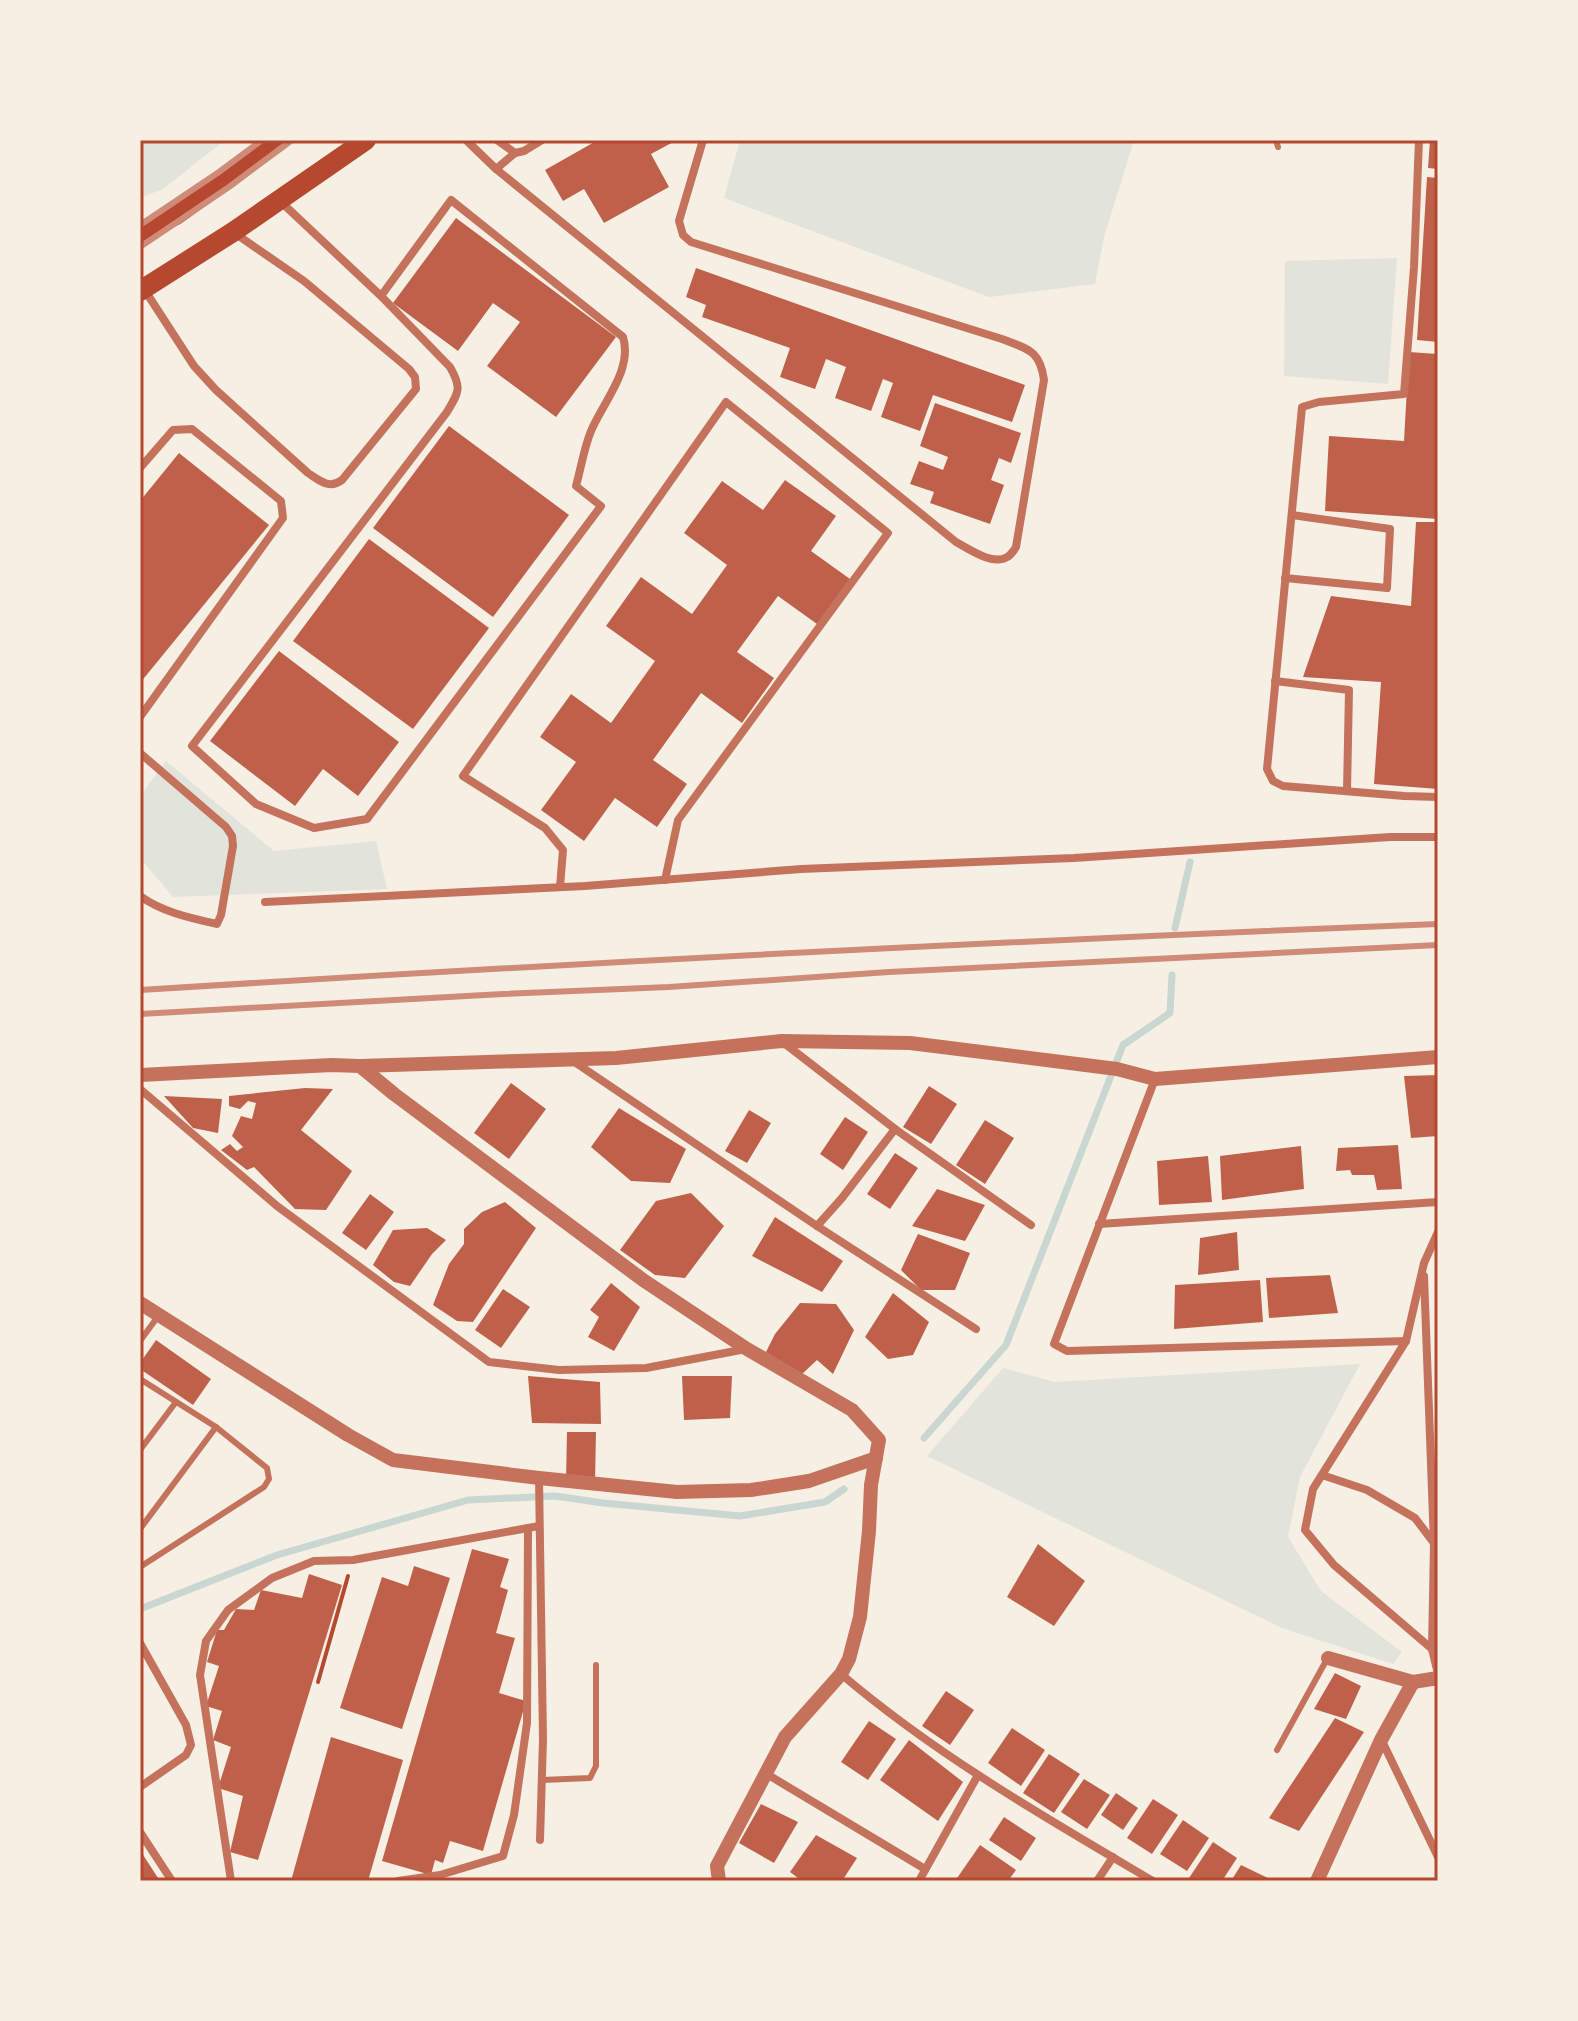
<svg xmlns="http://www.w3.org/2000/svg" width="1578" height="2021" font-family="'Source Sans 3',sans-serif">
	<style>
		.green { fill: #e2e4dc }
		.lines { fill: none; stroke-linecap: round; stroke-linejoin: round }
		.stream { stroke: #c9d6d2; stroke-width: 7 }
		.building { fill: #bf614a }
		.path { stroke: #b5482f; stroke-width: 4 }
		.service { stroke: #c5725c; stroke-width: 6 }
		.minor { stroke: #c5725c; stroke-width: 8 }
		.tertiary { stroke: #c5725c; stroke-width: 14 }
		.trunk { stroke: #b5482f; stroke-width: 20 }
		.rail { stroke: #cf8b77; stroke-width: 6 }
		.neatline { fill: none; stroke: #b5482f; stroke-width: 3 }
	</style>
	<rect width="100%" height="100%" fill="#f6efe4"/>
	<g class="green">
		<path d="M140 140H225L163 189 140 198Z"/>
		<path d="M740 140H1134L1104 237 1095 284 989 297 724 198Z"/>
		<path d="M1397 258 1388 384 1284 376 1285 261Z"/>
		<path d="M166 761 274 851 376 841 387 889 173 897 140 858V796Z"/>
		<path d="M1360 1364 1300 1477 1288 1537 1321 1591 1402 1652 1393 1664 1282 1628 927 1456 1003 1368 1055 1382Z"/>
	</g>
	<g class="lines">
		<g class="stream">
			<path d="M1175 928 1190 862"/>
			<path d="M924 1438 1006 1345 1123 1045 1170 1013 1172 975"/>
			<path d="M140 1609 277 1555 468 1500 555 1496 603 1503 740 1516 825 1502 844 1489"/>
		</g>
	</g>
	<g class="building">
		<path d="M598 140H677L651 154 669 187 604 223 584 189 563 201 545 170Z"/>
		<path d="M1430 140H1438V169L1428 168Z"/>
		<path d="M1427 177 1438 178V342L1417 340Z"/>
		<path d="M456 218 616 337 556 417 487 366 520 322 493 303 458 351 393 303Z"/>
		<path d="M696 268 1025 385 1012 422 933 395 920 431 881 417 893 383 883 379 871 411 835 398 846 367 826 359 815 389 780 377 790 348 702 317 706 305 686 297Z"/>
		<path d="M1409 352 1438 354V519L1325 511 1329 436 1404 441Z"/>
		<path d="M935 403 1021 433 1011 463 999 458 991 480 1004 485 990 524 930 503 934 492 910 484 919 461 943 470 948 457 920 446Z"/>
		<path d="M449 426 569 515 493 617 373 528Z"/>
		<path d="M179 453 269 525 140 683V501Z"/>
		<path d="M785 480 836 516 811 551 850 579 817 624 778 596 737 652 774 678 742 723 701 693 653 760 687 784 657 827 615 798 584 841 541 810 576 762 540 737 571 694 611 723 655 661 606 626 641 577 692 614 727 565 684 533 722 481 763 510Z"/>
		<path d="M1416 522H1438V789L1374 784 1381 682 1303 677 1331 596 1411 606Z"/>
		<path d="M369 539 489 628 413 729 293 641Z"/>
		<path d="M279 651 399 742 358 796 323 769 295 806 210 741Z"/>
		<path d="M1438 1075V1136L1411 1138 1404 1076Z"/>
		<path d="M511 1083 546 1109 509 1159 474 1133Z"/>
		<path d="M929 1086 957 1104 931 1144 903 1127Z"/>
		<path d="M305 1088 333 1089 301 1130 352 1171 326 1210 295 1209 254 1167 247 1170 221 1150 230 1144 237 1151 243 1147 232 1136 241 1116 252 1119 256 1103 248 1101 240 1109 229 1106V1096Z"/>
		<path d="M164 1096 222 1099 218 1133 193 1128Z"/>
		<path d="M619 1108 686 1149 670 1183 631 1181 591 1147Z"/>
		<path d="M749 1110 771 1123 747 1163 725 1151Z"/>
		<path d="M845 1117 868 1132 843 1170 820 1154Z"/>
		<path d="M985 1120 1014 1138 985 1184 956 1165Z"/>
		<path d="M1398 1145 1402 1189 1377 1190 1374 1175H1352L1350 1170 1336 1171 1338 1148Z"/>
		<path d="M1301 1146 1304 1189 1222 1200 1220 1156Z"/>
		<path d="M895 1153 918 1168 890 1209 867 1194Z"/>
		<path d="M1208 1156 1212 1202 1159 1205 1157 1161Z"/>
		<path d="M937 1189 985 1205 965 1241 912 1226Z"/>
		<path d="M691 1193 724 1226 685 1278 655 1275 620 1250 656 1201Z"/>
		<path d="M370 1194 394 1212 366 1250 342 1233Z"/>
		<path d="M505 1202 536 1228 473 1322 457 1321 433 1305 449 1264 464 1244V1229L482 1212Z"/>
		<path d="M775 1217 843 1261 822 1292 752 1256Z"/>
		<path d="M427 1228 446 1240 432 1254 410 1286 394 1282 373 1265 393 1230Z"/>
		<path d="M1237 1232 1239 1270 1198 1275 1200 1238Z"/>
		<path d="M918 1234 970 1253 955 1290H921L901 1270Z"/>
		<path d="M1330 1275 1338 1313 1269 1318 1266 1278Z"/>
		<path d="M1260 1280 1263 1322 1174 1329 1175 1285Z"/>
		<path d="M611 1283 640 1307 614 1351 588 1337 599 1317 590 1310Z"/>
		<path d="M503 1289 530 1307 501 1348 475 1330Z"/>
		<path d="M893 1293 929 1322 913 1355 888 1359 865 1337Z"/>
		<path d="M800 1303 836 1304 854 1330 833 1374 817 1360 800 1376 766 1352 775 1334Z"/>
		<path d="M156 1340 211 1379 193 1405 140 1369V1363Z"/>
		<path d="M528 1376 600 1382 601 1424 532 1423Z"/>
		<path d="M682 1376H732L730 1418 684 1420Z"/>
		<path d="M567 1432H596L595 1481H566Z"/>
		<path d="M1038 1544 1085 1581 1054 1626 1007 1597Z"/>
		<path d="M472 1549 509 1559 500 1587 508 1590 496 1633 515 1638 499 1693 526 1701 483 1851 450 1841 443 1863 435 1860 431 1875 382 1861Z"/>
		<path d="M414 1566 450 1578 402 1729 340 1708 382 1577 408 1586Z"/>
		<path d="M309 1574 342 1585 258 1860 230 1852 243 1796 218 1788 231 1747 213 1740 222 1711 206 1706 219 1666 207 1662 217 1630H224L236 1609 254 1610 261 1590 302 1598Z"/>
		<path d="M1335 1673 1361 1686 1346 1719 1314 1709Z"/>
		<path d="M946 1691 974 1710 950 1745 922 1726Z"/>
		<path d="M1335 1718 1364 1732 1299 1831 1269 1818Z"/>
		<path d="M869 1721 896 1739 868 1780 841 1762Z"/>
		<path d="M1012 1728 1045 1750 1021 1786 988 1763Z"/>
		<path d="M331 1737 403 1760 368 1881H291Z"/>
		<path d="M909 1740 963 1782 938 1821 880 1780Z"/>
		<path d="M1049 1754 1080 1774 1054 1813 1023 1793Z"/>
		<path d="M1084 1779 1110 1795 1087 1829 1061 1812Z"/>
		<path d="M1116 1793 1138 1808 1123 1830 1101 1815Z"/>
		<path d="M1153 1799 1178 1815 1152 1854 1127 1838Z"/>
		<path d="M761 1804 798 1822 774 1863 739 1843Z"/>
		<path d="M1004 1817 1036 1838 1021 1861 989 1840Z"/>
		<path d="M1183 1820 1209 1838 1187 1871 1160 1854Z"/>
		<path d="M816 1835 857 1858 842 1881H802L790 1872Z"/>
		<path d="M1213 1842 1237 1858 1222 1881H1187Z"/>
		<path d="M980 1845 1016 1870 1008 1881H955Z"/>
		<path d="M140 1850 147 1861 160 1881H140Z"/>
		<path d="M1241 1865 1274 1881H1231Z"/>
	</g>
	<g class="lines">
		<path class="path" d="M318 1682 348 1576"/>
		<g class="service">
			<path d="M1276 140 1278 147"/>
			<path d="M140 1341 159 1315"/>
			<path d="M140 1379 216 1427 267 1468 269 1479 264 1487 140 1567"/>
			<path d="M140 1450 176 1402"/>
			<path d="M140 1529 216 1427"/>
			<path d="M1277 1750 1327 1659"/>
			<path d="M542 1780 590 1778 596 1766V1665"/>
		</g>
		<g class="minor">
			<path d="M466 140 496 169 956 542C969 549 993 566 1007 557 1010 556 1015 549 1016 547L1044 380C1040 350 1028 349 1002 339L691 242 683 235 679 221 703 140"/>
			<path d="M497 140 515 153 524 151 542 140"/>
			<path d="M1419 140 1414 267 1404 394 1319 402 1302 407 1267 769 1273 781 1283 786 1404 796 1438 797"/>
			<path d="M496 169 515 153"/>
			<path d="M280 201 381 296 450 367C462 388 459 392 447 412L192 746 256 804 314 828 367 819 601 506 576 486C581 468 584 448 591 431 603 402 633 370 623 337L451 200 381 296"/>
			<path d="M144 289 194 366 216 390 308 473C319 480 329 490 342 480L416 389 415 377 409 369 304 281 233 232"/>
			<path d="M140 468 173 430 192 429 281 501 283 518 140 717"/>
			<path d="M1285 578 1387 588 1390 529 1292 515"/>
			<path d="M1275 681 1349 690 1347 791"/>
			<path d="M140 753 226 827 232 836 233 846 221 915 217 924C190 918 162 912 140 896"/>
			<path d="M560 887 563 850 545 828 463 776 726 402 888 533 678 820 665 880"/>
			<path d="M265 902 585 886 801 869 1074 858 1390 837H1438"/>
			<path d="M784 1043 895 1129 1031 1225"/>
			<path d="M573 1061 817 1226 976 1329"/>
			<path d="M1155 1079 1054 1344 1067 1351 1406 1341"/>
			<path d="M140 1089 277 1206 489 1362 559 1370 646 1368 746 1349"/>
			<path d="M1099 1224 1438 1202"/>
			<path d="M817 1226 842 1198 895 1129"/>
			<path d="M1438 1232 1424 1263 1406 1341 1313 1489 1305 1530 1334 1565 1432 1649 1438 1674"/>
			<path d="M1424 1276 1434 1544 1432 1649"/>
			<path d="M1322 1475 1367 1490 1415 1518 1434 1543"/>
			<path d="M539 1478 543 1739 540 1840"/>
			<path d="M140 1643 186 1725 191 1745 186 1755 140 1787"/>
			<path d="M841 1674C936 1755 1046 1818 1153 1881"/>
			<path d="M1382 1741 1438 1857"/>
			<path d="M765 1773 925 1869"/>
			<path d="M140 1832 172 1881"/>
			<path d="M231 1881 200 1675 206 1641 228 1610 272 1578 314 1561 353 1560 539 1526"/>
			<path d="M398 1881 440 1875 503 1856 514 1815 527 1723 528 1528"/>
			<path d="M919 1881 978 1775"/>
			<path d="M1097 1881 1113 1857"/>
		</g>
		<g class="tertiary">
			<path d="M360 1066 616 1058 782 1041 910 1043 1117 1069 1155 1079 1438 1057"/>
			<path d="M140 1075 332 1065 360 1066 394 1094 643 1280 747 1349 852 1410 879 1440 871 1485 869 1531 860 1617 849 1659 841 1674 785 1737 717 1866 719 1881"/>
			<path d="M140 1303 348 1435 393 1460 539 1478 677 1492 751 1490 809 1481 876 1458"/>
			<path d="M1328 1658 1413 1682 1438 1678"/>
			<path d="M1317 1881 1381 1740 1413 1682"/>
		</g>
		<g class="trunk">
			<path d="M140 232 176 215 280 140"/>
			<path d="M140 291 233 232 366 140"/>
		</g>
		<g class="rail">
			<path d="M140 225 219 172 262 140"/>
			<path d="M140 247 229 187 292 140"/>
			<path d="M140 990C572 963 1005 941 1438 924"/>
			<path d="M140 1014 503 994 669 987 889 972 1438 945"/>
		</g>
	</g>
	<rect width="1578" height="2021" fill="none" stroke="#f6efe4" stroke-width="284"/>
	<rect x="142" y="142" width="1294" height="1737" class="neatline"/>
</svg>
